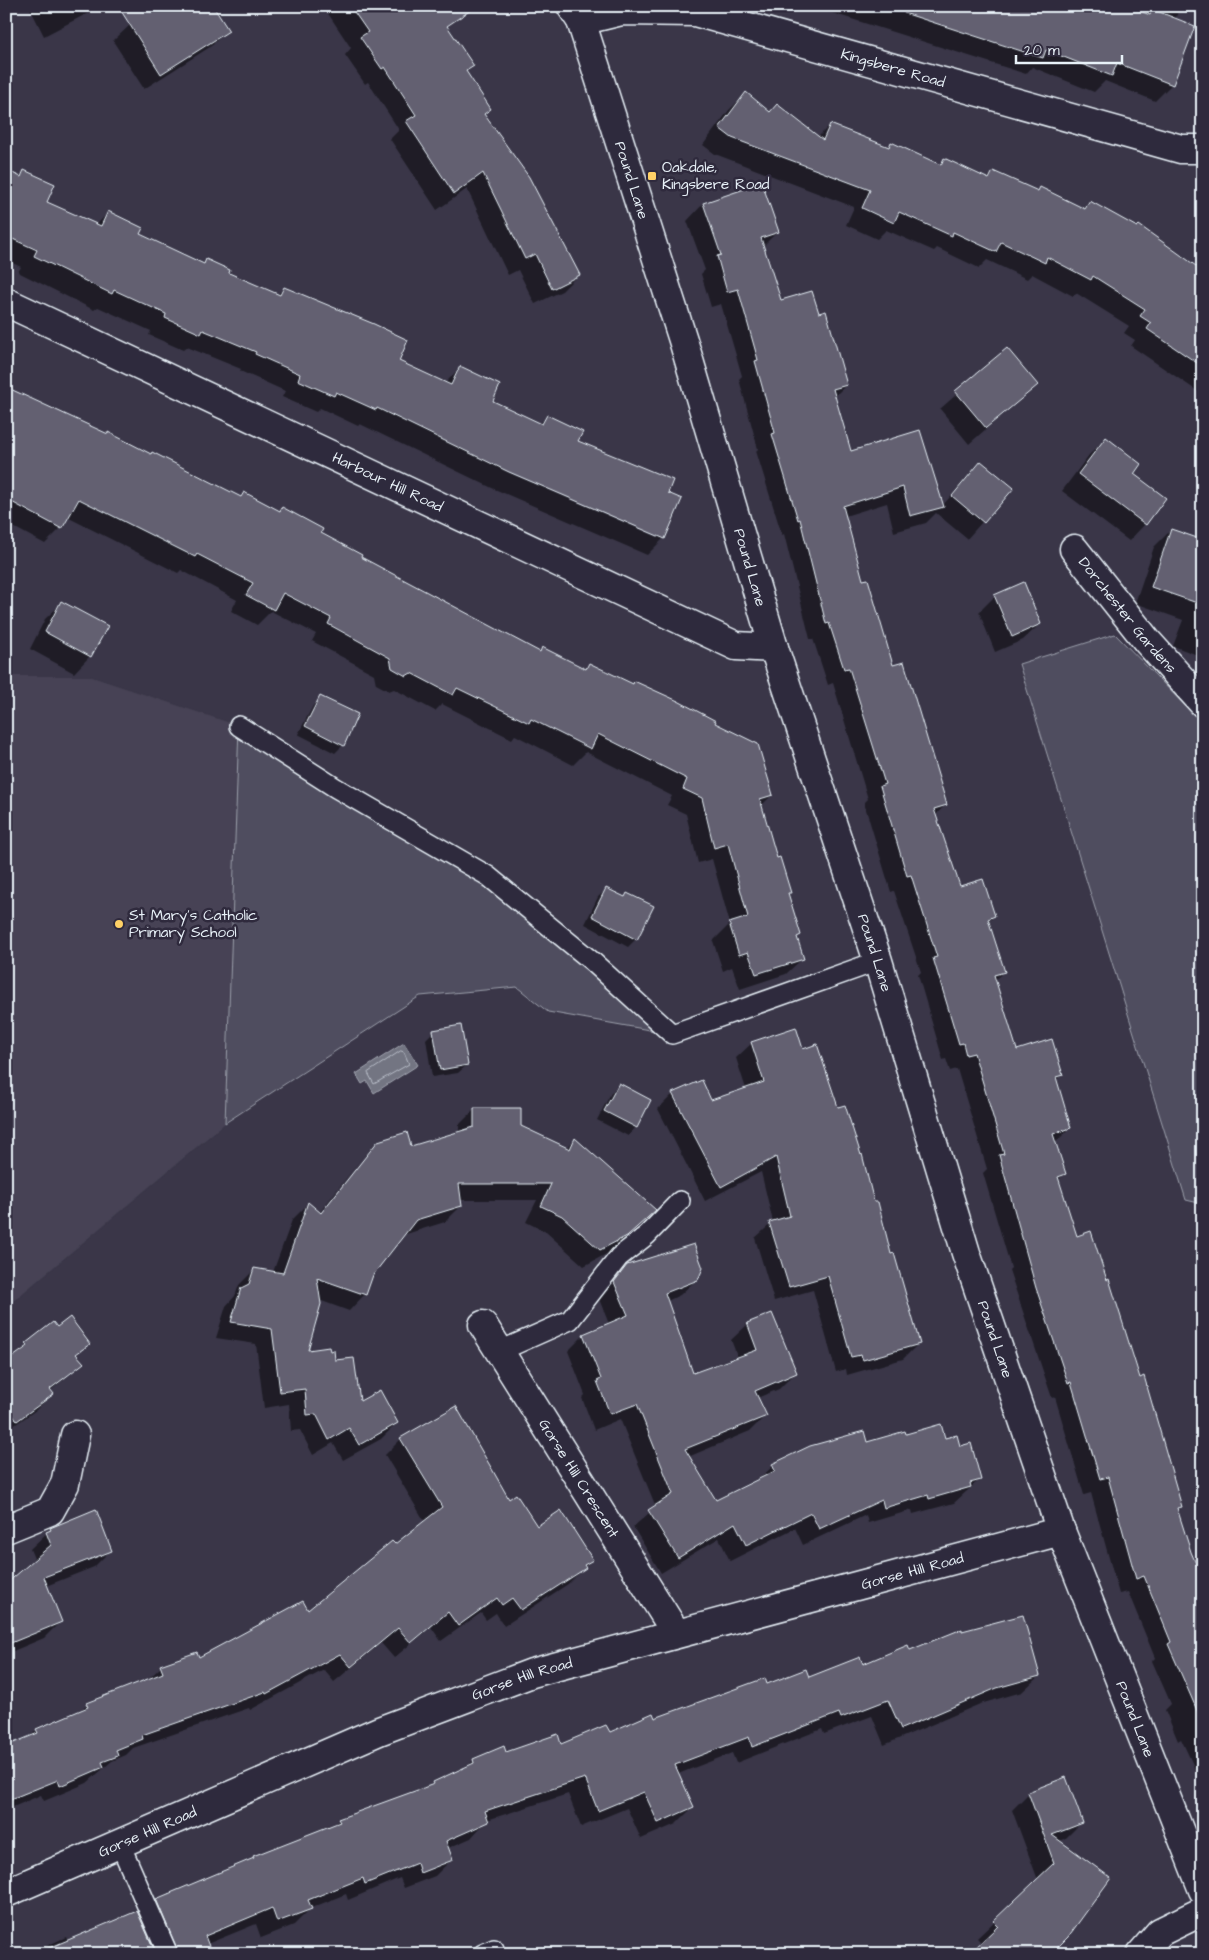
<svg xmlns="http://www.w3.org/2000/svg" width="1209" height="1960" font-family="'Architects Daughter',sans-serif">
	<style>
		.built { fill: #464354 }
		.green { fill: #504e5f; stroke: #9ca0ac }
		.water { fill: #737482; stroke: #a2a6b1 }
		.shadow { fill: #0007; fill-rule: evenodd }
		.lines { fill: none; stroke-linecap: round; stroke-linejoin: round }
		.shore { stroke: #b9bfc9; stroke-width: 1 }
		.building { fill: #636171; stroke: #e8f1f8 }
		.service-casing { stroke: #e8f1f8; stroke-width: 22 }
		.minor-casing { stroke: #e8f1f8; stroke-width: 31 }
		.service { stroke: #2f2a3d; stroke-width: 19 }
		.minor { stroke: #2f2a3d; stroke-width: 28 }
		.poi-dot { fill: #ffd166; stroke: #2f2a3d; stroke-width: 2 }
		.labels { text-anchor: middle; stroke-width: 5; stroke-linejoin: round; paint-order: stroke }
		.street-label { font-size: 15px; fill: #e8f1f8; stroke: #2f2a3d }
		.poi-label { font-size: 15px; fill: #e8f1f8; stroke: #2f2a3d; text-anchor: start }
	</style>
	<rect width="100%" height="100%" fill="#3a3648"/>
	<filter id="ink" filterUnits="userSpaceOnUse"><feTurbulence type="fractalNoise" baseFrequency=".02" numOctaves="2"/><feDisplacementMap in="SourceGraphic" scale="10" xChannelSelector="R" yChannelSelector="G"/><feConvolveMatrix kernelMatrix="1 2 1 2 8 2 1 2 1" color-interpolation-filters="sRGB"/></filter>
	<g filter="url(#ink)">
		<path class="built" d="M6 676H89L239 726 225 1123 6 1307Z"/>
		<g class="green">
			<path d="M1115 634 1203 724V1204L1186 1200 1019 664Z"/>
			<path d="M239 726 488 876 672 1034 548 1012 517 987 420 996 225 1123Z"/>
		</g>
		<path class="water" d="M404 1043 418 1065 374 1093 367 1081 362 1084 356 1074Z"/>
		<g class="shadow">
			<path d="M29 6H97L92 11 44 36Z"/>
			<path d="M323 6H441L446 26 472 66 465 73 489 109 483 115 578 275 562 291 535 304 518 270 508 275 467 189 437 210 390 139 399 130 368 82 365 84 345 55 351 48Z"/>
			<path d="M810 6H1180L1175 20 1172 84 1155 101 1105 81 1094 92 1032 67 1026 74Z"/>
			<path d="M130 25 227 30 210 47 144 89 113 41Z"/>
			<path d="M746 94 770 113 818 137 830 125 888 148 891 144 939 165 944 160 987 179 993 172 1037 192 1040 189 1083 209 1090 203 1203 283V395L1131 346 1135 340 1124 333 1129 326 1076 293 1073 296 1032 274 1027 279 987 260 979 268 937 248 934 251 886 230 877 239 846 225 854 207 715 154 703 145 729 110Z"/>
			<path d="M6 172 19 177 25 172 45 203 96 225 108 213 138 234 202 264 206 261 227 274 277 295 284 288 397 361 445 383 460 368 491 402 539 424 547 417 577 442 666 494 664 538 647 555 492 488 360 424 358 426 320 408 316 412 282 397 285 391 240 371 241 369 187 347 183 350 149 335 151 331 98 307 94 310 18 272 21 267 6 260ZM504 468 658 535V537L503 470Z"/>
			<path d="M761 185 777 232 763 246 780 302 846 385 834 397 850 453 942 506 981 462 1012 488 967 539 936 513 926 523 894 532 887 503 845 516 862 582 945 805 935 816 959 888 994 916 988 922 1004 971 995 980 1016 1052 1062 1074 1055 1081 1070 1128 1055 1143 1064 1174 1058 1180 1076 1237 1091 1232 1125 1329 1181 1506 1176 1511 1189 1552 1203 1583V1786L1181 1739 1178 1741 1165 1710 1171 1704 1152 1661 1155 1658 1128 1592 1119 1594 1091 1493 1084 1495 1055 1397 1052 1398 1009 1270 1011 1268 983 1173 987 1169 957 1069 950 1071 946 1059 943 1060 918 975 921 972 894 891 891 892 864 803 868 799 833 683 828 685 813 639H810L784 534 782 535 756 451 758 449 739 379 742 376 721 304 711 307 701 274 705 270 687 221 703 204Z"/>
			<path d="M1007 350 1036 385 969 444 940 409Z"/>
			<path d="M6 388 239 498 244 493 279 512 282 509 360 557 538 653 543 649 584 670 590 664 713 724 772 795 761 806 776 859 789 892 787 895 799 935 796 938 803 958 786 974 740 989 732 967 723 971 713 941 730 924 712 859 698 863 686 814 667 805 672 796 586 752 573 765 515 735 512 739 442 704 435 711 394 689 389 691 376 684 374 674 312 641 316 634 271 611 257 625 231 611 237 600 181 570 178 573 67 517 61 528 45 544 6 523Z"/>
			<path d="M1106 439 1133 474 1164 498 1145 524 1129 541 1062 491 1089 455Z"/>
			<path d="M1171 530 1203 574V657L1173 646 1183 620 1135 603 1154 547Z"/>
			<path d="M995 596 1040 624 1023 640 995 652 979 612Z"/>
			<path d="M62 603 90 656 74 673 30 649 45 619Z"/>
			<path d="M321 698 343 745 335 753 298 734 313 706Z"/>
			<path d="M607 889 636 939 628 947 585 924 598 897Z"/>
			<path d="M434 1031 467 1065 458 1073 432 1077 426 1039Z"/>
			<path d="M752 1043 802 1050 837 1109 873 1204 918 1344 903 1359 847 1375 846 1369 836 1372 813 1290 774 1301 755 1238 773 1222 761 1172 705 1201 658 1109 673 1094 710 1102 746 1089 736 1058Z"/>
			<path d="M619 1085 649 1101 636 1127 628 1136 597 1120 611 1093Z"/>
			<path d="M475 1109 566 1148 575 1140 638 1226 610 1252 584 1266 546 1232 526 1222 537 1200H460L461 1206 445 1222 403 1235 372 1274 365 1294 349 1311 319 1300 306 1351 334 1361 359 1403 397 1423 381 1439 343 1460 333 1443 313 1455 300 1430 291 1431 289 1404 264 1408 256 1344 216 1338 226 1306 235 1296 239 1285 255 1269 273 1272 292 1220 308 1204 319 1213 364 1156 317 1217 319 1219 369 1155H366L379 1142 410 1148 459 1133V1125Z"/>
			<path d="M628 1266 697 1279 680 1295 667 1301 692 1375 738 1358 731 1340 748 1324 795 1373 779 1389 757 1398 766 1415 750 1431 688 1457 715 1501 758 1480 773 1466 905 1436 944 1440 959 1447 980 1479 954 1503 913 1514 912 1510 868 1523 866 1515 803 1545 795 1528 730 1561 719 1538 661 1573 633 1527 656 1507 620 1419 594 1430 582 1398 585 1395 568 1351 584 1335 609 1324 599 1299Z"/>
			<path d="M53 1324 56 1329 88 1343 76 1355 82 1363 50 1391 52 1394 36 1410 6 1431V1363Z"/>
			<path d="M401 1439 508 1501 536 1527 591 1560 568 1584 504 1626 496 1613 486 1620 481 1613 441 1641 431 1627 394 1658 381 1643 334 1682 324 1670 250 1710 249 1708 133 1748 126 1755 112 1761 87 1783 44 1801 41 1795 6 1810V1747L28 1738 37 1730 80 1711 87 1704 147 1680 161 1667 199 1659 307 1612 425 1522 385 1455Z"/>
			<path d="M51 1529 110 1551 94 1567 46 1586 61 1621 44 1638 6 1654V1586L35 1561 30 1549Z"/>
			<path d="M909 1651 1039 1676 1022 1692 980 1704 884 1745 872 1716 824 1734 822 1729 736 1763 732 1753 678 1774 693 1807 676 1824 641 1839 627 1808 581 1827 568 1794 487 1820 471 1838 448 1848 452 1859 435 1876 404 1888 400 1878 348 1900 346 1894 311 1908 294 1925 261 1938 256 1924 207 1944 205 1954H29L66 1937 68 1942 139 1918 157 1900 250 1861 254 1857 333 1826 339 1820 430 1787 434 1783 466 1768 474 1760 609 1734 766 1685 862 1666Z"/>
			<path d="M1029 1793 1081 1823 1065 1839 1059 1841 1109 1878 982 1943 977 1938 1038 1880 1012 1810Z"/>
		</g>
		<g class="lines">
			<path class="shore" d="M401 1051 404 1052 409 1064 374 1084 368 1073Z"/>
		</g>
		<g class="building">
			<path d="M118 6H213L229 31 161 74Z"/>
			<path d="M350 6H477L447 26 474 66 466 71 491 109 484 114 529 177 580 275 552 289 535 254 525 259 483 173 454 194 406 121 416 115 385 67 382 69 360 37 368 32Z"/>
			<path d="M905 6H1128L1150 15 1152 9 1195 26 1173 85 1117 63 1112 76 1046 50 1043 58 904 13Z"/>
			<path d="M746 92 770 112 777 104 823 140 830 124 889 147 891 142 941 165 944 158 989 179 993 171 1038 191 1040 187 1085 209 1090 201 1137 227 1139 225 1203 271V367L1147 329 1151 323 1140 316 1145 309 1093 276 1091 280 1047 257 1045 263 1001 242 996 252 953 232 952 236 899 212 894 223 862 208 870 190 732 138 719 128Z"/>
			<path d="M6 170 21 177 24 170 55 184 47 202 101 226 108 211 143 228 140 234 204 264 206 259 230 270 229 273 280 295 284 287 374 324 408 340 399 361 451 385 460 366 500 385 493 401 542 424 547 415 583 432 578 441 673 480 668 493 682 499 665 539 509 472 377 408 376 410 336 392 334 396 298 380 300 374 255 354 256 352 203 330 201 334 165 318 166 314 114 290 112 294 34 256 37 250 6 236Z"/>
			<path d="M762 183 779 232 761 238 781 300 812 291 819 313 826 311 847 385 833 389 851 451 920 430 944 507 910 516 903 487 843 506 863 580 868 579 893 665 904 662 947 805 934 809 960 886 983 879 995 916 988 919 1005 972 994 975 1017 1050 1052 1039 1063 1075 1056 1077 1071 1128 1053 1134 1066 1174 1058 1177 1077 1236 1091 1231 1107 1280 1109 1279 1140 1378 1144 1376 1182 1507 1177 1508 1191 1552 1203 1580V1724L1168 1644 1171 1642 1144 1576 1136 1579 1108 1477 1100 1479 1071 1382 1068 1383 1036 1288 999 1155 1004 1154 974 1053 966 1055 963 1043 959 1044 933 958 937 957 911 875 907 876 880 786 885 784 849 668 844 669 829 623 826 624 800 519 798 520 772 434 775 433 755 361 758 360 738 289 727 292 717 256 721 255 703 203Z"/>
			<path d="M1007 348 1038 385 986 428 955 391Z"/>
			<path d="M6 387 108 434V432L151 454 152 452 241 497 244 492 280 511 282 507 323 529 321 533 362 555 361 557 540 652 542 647 586 669 589 663 633 684 634 681 678 701 716 721 715 723 758 744 773 795 760 799 777 858 780 857 791 893H788L801 935 797 937 804 959 756 974 748 952 739 955 729 923 748 917 728 844 714 848 702 798 683 789 687 779 598 734 591 749 531 719 529 723 457 688 453 695 411 673 406 676 392 668 390 658 328 624 331 618 283 593 274 610 246 595 253 583 197 554 195 557 79 499 62 529 6 499Z"/>
			<path d="M1106 437 1141 464 1134 474 1166 498 1146 525 1078 474Z"/>
			<path d="M981 461 1014 488 984 523 952 496Z"/>
			<path d="M1171 529 1203 540V605L1151 587Z"/>
			<path d="M1024 582 1041 624 1012 637 994 595Z"/>
			<path d="M61 601 108 626 91 657 45 632Z"/>
			<path d="M320 696 358 714 344 746 305 726Z"/>
			<path d="M606 888 625 897 627 893 654 906 637 940 592 916Z"/>
			<path d="M461 1025 468 1065 440 1070 433 1030Z"/>
			<path d="M796 1027 803 1049 817 1044 838 1107 845 1105 861 1155 862 1154 874 1202H878L891 1254 894 1253 920 1344 863 1360 861 1355 851 1357 828 1276 789 1287 769 1222 790 1216 776 1157 721 1187 672 1093 702 1080 711 1100 764 1082 751 1042Z"/>
			<path d="M619 1083 651 1100 637 1128 604 1111Z"/>
			<path d="M474 1108H521V1126L570 1149 575 1138 656 1210 627 1236 600 1250 562 1216 541 1206 551 1184H459L462 1206 416 1220 373 1275 366 1295 317 1278 321 1304 308 1350 329 1347 330 1351 334 1350 335 1360 354 1358 360 1401 380 1390 398 1423 359 1445 349 1428 329 1440 316 1414 307 1415 305 1389 280 1392 272 1329 231 1322 241 1288 249 1284 254 1268 283 1273 308 1202 321 1213 378 1141 407 1132 411 1146 474 1127Z"/>
			<path d="M694 1244 703 1268 698 1280 665 1293 693 1373 757 1350 747 1323 772 1313 797 1373 755 1391 767 1416 685 1449 716 1500 775 1471 772 1464 810 1446 864 1431 867 1442 905 1431 906 1434 941 1424 945 1438 957 1435 960 1446 971 1443 981 1480 970 1483 971 1487 929 1499 928 1495 884 1508 882 1500 819 1529 811 1513 746 1545 735 1523 678 1558 648 1510 673 1494 637 1404 610 1414 597 1381 601 1379 583 1334 628 1315 614 1282 627 1265Z"/>
			<path d="M70 1317 90 1344 76 1354 84 1363 50 1389 54 1394 17 1421 6 1406V1362L28 1346 26 1343 53 1322 57 1327Z"/>
			<path d="M456 1406 509 1499 516 1494 537 1526 561 1510 593 1560 584 1565 586 1568 521 1610 512 1598 502 1605 497 1598 458 1626 448 1612 411 1643 398 1628 351 1667 340 1654 266 1694 265 1692 142 1735 143 1739 116 1750 118 1756 102 1762 104 1767 60 1786 58 1780 6 1801V1746L38 1733 36 1729 88 1707 86 1703 163 1673 160 1665 197 1652 199 1657 303 1601 308 1610 392 1541 395 1544 442 1507 400 1438Z"/>
			<path d="M96 1509 112 1551 44 1577 62 1622 6 1645V1584L51 1545 46 1532 51 1530 50 1528Z"/>
			<path d="M1023 1615 1040 1676 997 1688 901 1729 888 1700 841 1718 839 1713 752 1747 749 1737 675 1765 694 1807 658 1823 644 1792 598 1811 585 1778 485 1811 489 1822 446 1841 453 1860 420 1873 417 1863 365 1884 363 1878 308 1900 312 1909 277 1922 272 1908 205 1936 212 1954H179L156 1899 254 1858 253 1856 340 1822 338 1819 434 1784 433 1782 474 1763 473 1759 504 1746 506 1752 558 1734 561 1744 606 1725 610 1732 653 1713 655 1718 765 1678 767 1684 806 1669 809 1677 860 1657 863 1664 908 1645 910 1650 962 1629V1631Z"/>
			<path d="M1066 1777 1083 1823 1052 1835 1111 1878 1068 1937 1051 1954H969L998 1926 993 1921 1054 1863 1028 1792Z"/>
			<path d="M137 1911 156 1954H37V1953Z"/>
		</g>
		<g class="lines">
			<defs>
				<g id="service">
					<path d="M239 726 336 788 488 876 593 962 672 1034 878 961"/>
					<path d="M500 1351 570 1320 619 1257 647 1235 680 1201"/>
					<path d="M120 1844 168 1954"/>
					<path d="M483 1954 494 1949"/>
				</g>
				<g id="minor">
					<path id="s1" d="M571 6 581 21 683 340 774 648 878 961 966 1253 1061 1531 1203 1890"/>
					<path id="s2" d="M581 21 622 11 695 12 1181 149H1203"/>
					<path id="s3" d="M6 302 736 646 774 648"/>
					<path id="s4" d="M1074 549 1147 641 1203 703"/>
					<path id="s5" d="M483 1325 676 1633"/>
					<path d="M6 1529 50 1511 65 1484 75 1435"/>
					<path id="s6" d="M6 1893 379 1731 532 1673 1061 1531"/>
					<path d="M1141 1954 1160 1932 1203 1911"/>
				</g>
			</defs>
			<use href="#service" class="service-casing"/>
			<use href="#minor" class="minor-casing"/>
			<use href="#service" class="service"/>
			<use href="#minor" class="minor"/>
		</g>
	</g>
	<g class="poi-dot">
		<rect x="647" y="171" width="10" height="10" rx="2.5"/>
		<circle cx="119" cy="924" r="5"/>
	</g>
	<g class="labels">
		<g class="street-label">
			<text dy="5" stroke="none"><textPath href="#s2" startOffset="321">Kingsbere Road</textPath></text>
			<text dy="5" stroke="none"><textPath href="#s1" startOffset="185">Pound Lane</textPath></text>
			<text dy="5" stroke="none"><textPath href="#s3" startOffset="422">Harbour Hill Road</textPath></text>
			<text dy="5" stroke="none"><textPath href="#s1" startOffset="590">Pound Lane</textPath></text>
			<text dy="5" stroke="none"><textPath href="#s4" startOffset="85">Dorchester Gardens</textPath></text>
			<text dy="5" stroke="none"><textPath href="#s1" startOffset="995">Pound Lane</textPath></text>
			<text dy="5" stroke="none"><textPath href="#s1" startOffset="1400">Pound Lane</textPath></text>
			<text dy="5" stroke="none"><textPath href="#s5" startOffset="181">Gorse Hill Crescent</textPath></text>
			<text dy="5" stroke="none"><textPath href="#s6" startOffset="964">Gorse Hill Road</textPath></text>
			<text dy="5" stroke="none"><textPath href="#s6" startOffset="559">Gorse Hill Road</textPath></text>
			<text dy="5" stroke="none"><textPath href="#s1" startOffset="1805">Pound Lane</textPath></text>
			<text dy="5" stroke="none"><textPath href="#s6" startOffset="154">Gorse Hill Road</textPath></text>
		</g>
		<g class="poi-label">
			<text x="662" y="172">Oakdale,<tspan x="662" dy="17">Kingsbere Road</tspan></text>
			<text x="129" y="920">St Mary's Catholic<tspan x="129" dy="17">Primary School</tspan></text>
		</g>
	</g>
	<rect width="1209" height="1960" fill="none" stroke="#2f2a3d" stroke-width="25"/>
	<rect x="12" y="12" width="1184" height="1935" fill="none" stroke="#e8f1f8" stroke-width="2" filter="url(#ink)"/>
	<path d="M1016 55v8h106v-8" fill="none" stroke="#e8f1f8" stroke-width="2.5"/>
	<text x="1024" y="55" font-size="15" fill="#e8f1f8" stroke="#2f2a3d" stroke-width="4" paint-order="stroke">20 m</text>
</svg>
